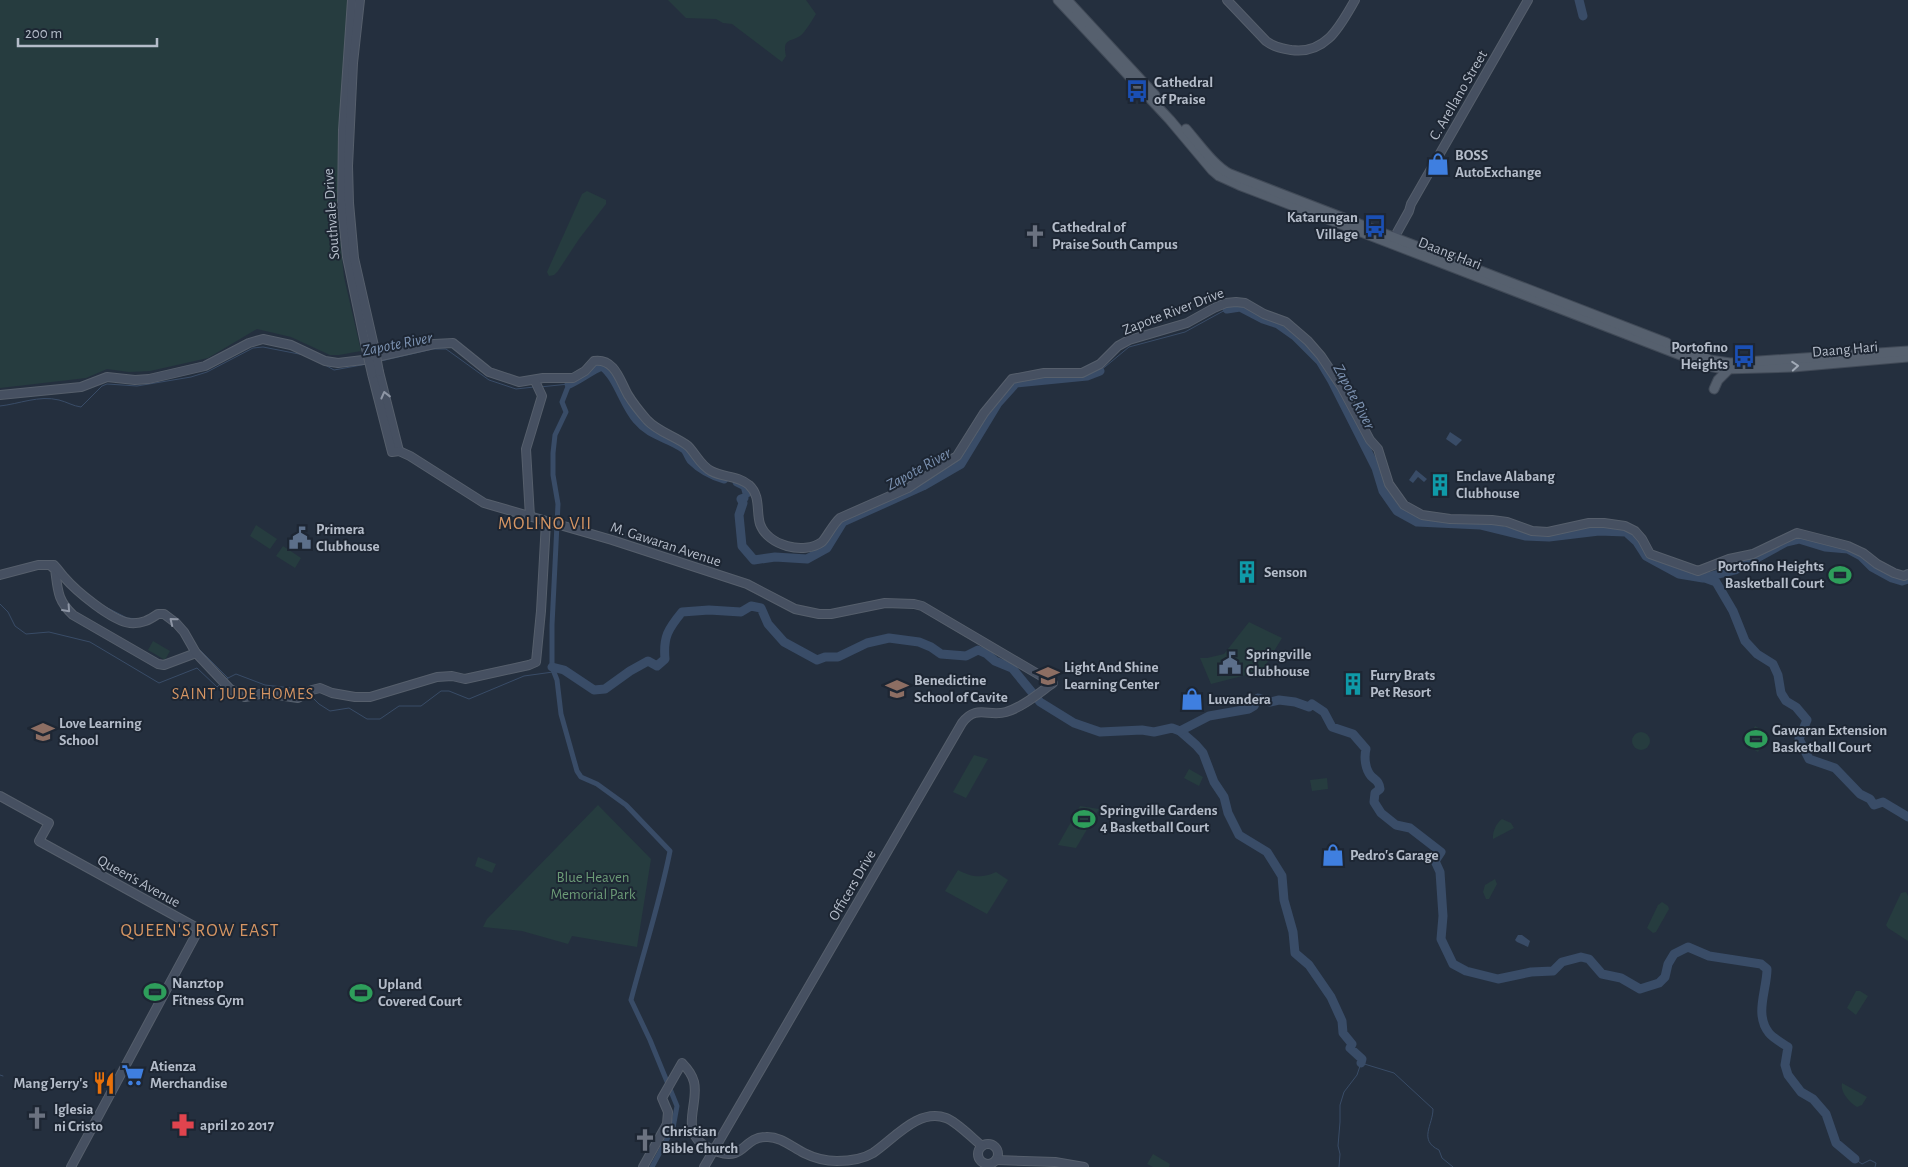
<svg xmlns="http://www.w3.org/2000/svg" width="1908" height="1167" font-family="'Alegreya Sans',sans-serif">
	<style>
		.green { fill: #263c3f }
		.water { fill: #394c67 }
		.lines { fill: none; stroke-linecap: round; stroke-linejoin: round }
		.stream { stroke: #394c67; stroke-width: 1 }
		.canal { stroke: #394c67; stroke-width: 5 }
		.river { stroke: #394c67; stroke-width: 9 }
		.secondary-casing { stroke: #565f6c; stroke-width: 10 }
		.primary-casing { stroke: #414a57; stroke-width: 11 }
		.secondary { stroke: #465061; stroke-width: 8 }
		.primary { stroke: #56606e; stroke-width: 9 }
		.secondary-bridge-casing { stroke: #565f6c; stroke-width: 10; stroke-linecap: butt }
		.secondary-bridge { stroke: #465061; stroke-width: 8 }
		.oneway { stroke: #a1aab7 }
		.oneway2 { stroke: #8e96a5 }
		.labels { text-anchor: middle; stroke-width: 4; stroke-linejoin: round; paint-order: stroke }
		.poi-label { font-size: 15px; font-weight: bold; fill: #b4bcc9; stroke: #1d2633; text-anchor: start }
		.street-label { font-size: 15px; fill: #b4bcc9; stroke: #1d2633 }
		.park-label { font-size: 15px; fill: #6b9a76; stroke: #1d2633 }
		.water-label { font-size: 16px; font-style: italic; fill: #7c92b1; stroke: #1d2633 }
		.neighbourhood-label { font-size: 16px; letter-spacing: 1px; fill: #d59563; stroke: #1d2633 }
		.quarter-label { font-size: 18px; letter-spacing: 1px; fill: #d59563; stroke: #1d2633 }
	</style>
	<rect width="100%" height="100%" fill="#242f3e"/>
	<g class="green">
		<path d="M0 0H348L341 100 337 211 344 277 361 351 339 355H330L291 337 257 329 208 358 150 371 129 372 107 369 86 378 0 388Z"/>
		<path d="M668 0H806L816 14C813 19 804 34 800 36 791 42 782 38 786 56L782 62 732 24 723 23 716 19 686 18Z"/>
		<path d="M587 191 606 200V204L579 239 558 271 554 275 549 276 547 272 582 194Z"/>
		<path d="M256 525 277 539 270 549 250 536Z"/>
		<path d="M283 546 301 558 295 568 276 556Z"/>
		<path d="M1249 622 1282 638 1262 671 1211 684 1200 658H1207L1224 654Z"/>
		<path d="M153 641 170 651 165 660 148 650Z"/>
		<path d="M1755 726 1769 734 1758 752 1745 744Z"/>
		<path d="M1844 726 1848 728 1842 736 1838 737 1834 735V731Z"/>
		<circle cx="1641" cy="741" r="9"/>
		<path d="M974 755 988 759 966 798 953 792Z"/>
		<path d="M1189 769 1203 777 1199 786 1184 778Z"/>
		<path d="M1327 778 1328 789 1312 791 1310 780Z"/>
		<path d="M598 805 651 859 637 947 572 936 568 944 522 931 483 927 487 919Z"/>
		<path d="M1080 806 1099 809 1076 848 1058 845Z"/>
		<path d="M1502 819 1511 823 1514 828 1493 839C1492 832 1497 822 1502 819Z"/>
		<path d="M478 857 496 864 492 873 475 866Z"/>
		<path d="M958 870C972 877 981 879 996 872L1008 880 987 914 945 891Z"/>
		<path d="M1495 879 1497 884 1489 899H1486L1483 892 1485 885Z"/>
		<path d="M1906 892 1908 896V941L1888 928 1886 925 1901 893Z"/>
		<path d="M1662 902 1668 906 1669 909 1656 932 1653 933 1647 928 1658 905Z"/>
		<path d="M1856 991H1860L1868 996 1856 1015 1847 1008Z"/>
		<path d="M1842 1083 1867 1097 1862 1105 1857 1107C1849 1102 1840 1092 1842 1083Z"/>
		<path d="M1153 1154 1170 1164 1169 1167H1153L1147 1164Z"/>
	</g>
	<g class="water">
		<path d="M1450 432 1462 440 1456 446 1446 439Z"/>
		<path d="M1416 470 1427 479 1424 482 1418 477 1413 483 1409 480Z"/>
		<path d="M1518 935H1522L1530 941 1528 947 1517 942 1515 940Z"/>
	</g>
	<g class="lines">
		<g class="stream">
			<path d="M381 361 433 349H446L489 380 516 389 534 387"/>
			<path d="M325 365 334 370 367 364"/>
			<path d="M1100 371 1129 347 1185 332 1227 309"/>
			<path d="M540 387 569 384"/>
			<path d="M0 406C19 404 39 395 59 400 67 402 73 406 81 407L102 386 107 384 137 386 191 377 207 372 253 348 263 347 304 355"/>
			<path d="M98 603 127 618 138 619"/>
			<path d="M0 604 8 612 15 626 26 634 49 632 90 642 159 683 197 668 217 687 221 683"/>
			<path d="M197 647 228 678"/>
			<path d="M226 679 236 674 265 685 300 689 304 691"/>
			<path d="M311 696 319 704 330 711 349 708 367 719H380L399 706H421L441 691H449L469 699 524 676 553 672"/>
			<path d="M0 1075 3 1076"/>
			<path d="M1855 1159 1862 1164 1870 1160 1876 1163 1875 1167"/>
			<path d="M1339 1167 1340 1154 1338 1146 1340 1122V1105L1344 1092 1357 1075 1361 1063 1394 1073 1433 1109C1433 1125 1418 1140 1439 1150L1442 1158 1453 1167"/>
		</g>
		<path class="canal" d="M569 384 562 402 566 412 555 435 553 453V475L558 504 552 625V667L557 680 561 714 577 771 581 777 597 784 626 805 670 851C660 902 644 950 631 1000L650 1040 677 1106 673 1128 652 1167"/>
		<g class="river">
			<path d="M1579 0 1583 16"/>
			<path d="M1227 309 1240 307 1263 319 1278 324 1295 336 1320 361 1332 381 1376 468 1383 491 1397 511 1417 522 1480 525 1525 536 1549 537 1599 531 1626 532 1637 542 1646 556 1655 561 1679 574 1703 578 1735 570 1786 542 1799 539 1825 547 1848 549 1861 556 1872 567 1892 578 1902 581 1908 579"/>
			<path d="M569 384C581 379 591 370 602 366 618 378 623 404 637 420 650 436 667 437 683 448 687 450 688 456 691 460 701 470 711 475 724 479"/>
			<path d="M737 482 745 486 747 493"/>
			<path d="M744 498 741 499 743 503 739 515 742 546 754 560 775 557 807 559 827 548 843 522 923 486 961 464 998 403 1016 383 1087 376 1100 371"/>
			<path d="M1705 578 1716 582 1733 611 1745 641 1757 654 1773 664 1778 675 1781 693 1786 701 1796 707 1807 720 1799 739 1809 759 1835 768 1860 794 1870 799 1874 805 1883 802 1908 817"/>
			<path d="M552 667 564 670 594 690 605 689 630 671 648 661 657 666 665 659C663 637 668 629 682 612L709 610 741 612 751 606 761 608 768 624 784 642 817 660 825 657H838L867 643 889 638 919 642 931 647 941 654 966 656 978 650 987 654 995 661 1012 668 1040 702 1074 723 1100 732 1142 730 1154 732 1172 728 1180 731 1196 745 1203 753 1214 782 1224 797 1228 813 1239 835 1267 852 1282 876 1284 900 1293 932 1295 953 1309 965 1331 997 1342 1021 1343 1033 1352 1044 1350 1048 1362 1059 1361 1063"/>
			<path d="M1180 731 1209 716 1249 709 1254 706 1258 698 1270 702 1279 700 1295 702 1309 707 1312 704 1324 712 1332 727 1353 734 1366 749C1364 757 1365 769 1371 776 1376 781 1379 781 1380 789L1375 793 1374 802 1381 813 1396 825 1410 828 1441 852 1435 861 1440 872 1443 916 1441 939 1453 964 1466 971 1498 979 1531 972 1553 971 1562 962 1581 957 1589 959 1602 974 1621 978 1640 989 1659 983 1665 977 1668 964 1674 954 1688 947 1709 956 1761 964 1767 969C1767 990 1754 1014 1769 1033 1773 1038 1782 1043 1788 1047L1785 1065 1788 1075 1801 1092 1813 1099 1826 1114 1836 1143 1855 1159"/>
		</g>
		<defs>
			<g id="secondary">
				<path d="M352 0 343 130 342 207 347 257 366 348"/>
				<path d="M360 0 353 63 348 166 349 203 354 258 374 346"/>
				<path d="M1227 0 1266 41C1274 47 1281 48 1291 50 1326 55 1340 26 1355 0"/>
				<path d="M1394 238 1409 211 1411 204 1528 0"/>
				<path d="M379 372 399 451"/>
				<path d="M372 374 392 452 399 451 410 456 484 503 612 540 747 584 795 609 819 614H831L885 603 914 604 922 606 1053 683C1039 693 1023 707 1006 712 988 717 976 704 962 723L704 1167"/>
				<path d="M0 395 81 387 107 377 135 380 149 379 205 366 249 343 263 339 291 345 325 361 338 363 363 360 434 344 453 343 489 372 519 382 543 378H573L585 371 594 361C615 358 620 381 628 395 633 403 640 412 647 420 658 432 675 436 688 446 696 454 700 465 711 471 724 478 737 475 749 485 761 496 756 511 760 524 768 546 804 555 822 542 827 537 833 524 840 518L908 488 957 456 984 413 1012 379 1044 373H1082L1100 364 1118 346 1129 340 1187 323 1214 308 1226 303 1236 302 1245 303 1264 314 1286 322 1308 341 1321 356 1341 386 1370 440 1378 449 1389 484 1404 505 1422 515 1450 519 1492 520 1507 522 1532 531 1548 532 1589 523H1604L1625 526 1635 531 1642 539 1650 554 1698 571 1729 559 1753 554 1797 533 1848 546 1863 553 1877 564 1894 573 1904 576 1908 574"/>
				<path d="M530 517 526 449 542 396 535 381"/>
				<path d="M52 567 55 569C58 590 57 600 73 615L158 664 164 665 196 653"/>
				<path d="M0 575 38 565H54C58 569 61 574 64 577 76 591 112 621 130 623 142 624 149 620 158 614H164L176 623 184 632 196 653 230 689 245 697 265 693 298 698 312 690 320 688 332 693 355 697H370L437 677 452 676 465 679 529 665 536 662 541 611 546 522"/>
				<path d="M0 796 49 823 39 841 199 929 71 1167"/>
				<circle cx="988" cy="1154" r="10"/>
				<path d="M996 1160 1055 1162 1084 1167"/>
				<path d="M643 1167 667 1124 668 1112 662 1098 682 1063C687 1068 692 1074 694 1082 699 1102 682 1127 701 1143 706 1147 713 1150 718 1152 745 1161 743 1137 766 1137 780 1136 792 1147 804 1153 814 1158 825 1161 837 1161 849 1161 863 1159 873 1153 894 1139 918 1108 946 1118 957 1122 972 1138 982 1146"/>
			</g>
			<g id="primary">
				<path d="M1058 0 1170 120 1212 170 1219 176 1239 185 1709 366 1724 369 1793 367 1908 357"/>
				<path d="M1067 0 1155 95"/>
				<path d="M1186 129C1198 143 1215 167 1230 174L1667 343"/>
				<path d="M1688 351 1710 360 1730 363 1908 351"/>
				<path d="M1714 389 1718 380 1729 369"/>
			</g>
		</defs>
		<use href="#secondary" class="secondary-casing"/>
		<use href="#primary" class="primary-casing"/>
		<use href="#secondary" class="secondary"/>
		<use href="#primary" class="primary"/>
		<defs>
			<g id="secondary-bridge">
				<path d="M374 346 379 372"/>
				<path d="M366 348 372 374"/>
			</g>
		</defs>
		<use href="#secondary-bridge" class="secondary-bridge-casing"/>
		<use href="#secondary-bridge" class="secondary-bridge"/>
	</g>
	<defs><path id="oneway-chevron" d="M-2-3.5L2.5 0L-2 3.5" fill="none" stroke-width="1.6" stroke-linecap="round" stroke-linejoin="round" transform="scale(1.25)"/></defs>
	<use class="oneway" href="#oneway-chevron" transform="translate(1795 366) rotate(-4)"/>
	<g class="oneway2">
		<use href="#oneway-chevron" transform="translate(385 395) rotate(-104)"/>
		<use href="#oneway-chevron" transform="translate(67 609) rotate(48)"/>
		<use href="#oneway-chevron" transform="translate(173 621) rotate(-141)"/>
	</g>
	<defs>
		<symbol id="bus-bare" viewBox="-9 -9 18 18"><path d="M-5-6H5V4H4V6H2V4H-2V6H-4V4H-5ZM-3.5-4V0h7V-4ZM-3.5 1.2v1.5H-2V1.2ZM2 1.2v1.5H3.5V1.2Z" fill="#1a4fb4" stroke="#1d2633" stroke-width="2.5" paint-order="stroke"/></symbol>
		<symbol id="shop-bare" viewBox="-9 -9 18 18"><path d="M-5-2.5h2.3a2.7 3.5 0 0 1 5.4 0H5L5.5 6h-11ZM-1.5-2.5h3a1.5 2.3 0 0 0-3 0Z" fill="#3f7fe0" stroke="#1d2633" stroke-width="2.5" paint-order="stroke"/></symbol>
		<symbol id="church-bare" viewBox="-9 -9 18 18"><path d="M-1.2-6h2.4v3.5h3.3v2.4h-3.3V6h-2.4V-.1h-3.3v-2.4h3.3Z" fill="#6b7280" stroke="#1d2633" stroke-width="2.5" paint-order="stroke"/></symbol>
		<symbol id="building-bare" viewBox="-9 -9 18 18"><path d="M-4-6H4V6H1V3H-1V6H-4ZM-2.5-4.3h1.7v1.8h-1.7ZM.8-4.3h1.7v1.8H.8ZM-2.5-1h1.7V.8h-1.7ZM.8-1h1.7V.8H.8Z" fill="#0f9aa8" stroke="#1d2633" stroke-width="2.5" paint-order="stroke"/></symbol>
		<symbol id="civic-bare" viewBox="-9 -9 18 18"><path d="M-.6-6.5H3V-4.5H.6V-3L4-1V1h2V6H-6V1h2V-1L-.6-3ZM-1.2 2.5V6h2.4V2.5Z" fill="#5c6f8a" stroke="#1d2633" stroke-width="2.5" paint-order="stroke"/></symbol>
		<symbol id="stadium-bare" viewBox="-9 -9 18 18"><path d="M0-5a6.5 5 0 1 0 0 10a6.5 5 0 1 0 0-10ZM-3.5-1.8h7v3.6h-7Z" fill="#2e9e5b" stroke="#1d2633" stroke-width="2.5" paint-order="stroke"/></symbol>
		<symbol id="school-bare" viewBox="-9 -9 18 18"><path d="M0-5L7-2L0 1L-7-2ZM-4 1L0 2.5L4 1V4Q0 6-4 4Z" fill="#8d6e63" stroke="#1d2633" stroke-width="2.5" paint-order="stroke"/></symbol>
		<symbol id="supermarket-bare" viewBox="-9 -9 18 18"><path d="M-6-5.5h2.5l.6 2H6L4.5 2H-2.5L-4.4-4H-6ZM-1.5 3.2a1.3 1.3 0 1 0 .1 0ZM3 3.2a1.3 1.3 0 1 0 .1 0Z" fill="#3f7fe0" stroke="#1d2633" stroke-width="2.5" paint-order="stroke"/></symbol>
		<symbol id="restaurant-bare" viewBox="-9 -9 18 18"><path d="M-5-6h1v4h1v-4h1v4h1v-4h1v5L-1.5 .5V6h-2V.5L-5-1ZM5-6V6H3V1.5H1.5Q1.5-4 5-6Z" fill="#e8710a" stroke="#1d2633" stroke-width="2.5" paint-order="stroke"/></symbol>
		<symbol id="pharmacy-bare" viewBox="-9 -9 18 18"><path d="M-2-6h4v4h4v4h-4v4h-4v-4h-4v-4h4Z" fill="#e0444e" stroke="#1d2633" stroke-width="2.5" paint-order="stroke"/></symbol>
	</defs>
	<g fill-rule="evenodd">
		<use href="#bus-bare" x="1121" y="75" width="32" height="32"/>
		<use href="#shop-bare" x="1422" y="148" width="32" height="32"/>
		<use href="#bus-bare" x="1359" y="210" width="32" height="32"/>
		<use href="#church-bare" x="1019" y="220" width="32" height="32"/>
		<use href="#bus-bare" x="1728" y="340" width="32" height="32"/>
		<use href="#building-bare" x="1424" y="469" width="32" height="32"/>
		<use href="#civic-bare" x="284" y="522" width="32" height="32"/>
		<use href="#building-bare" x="1231" y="556" width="32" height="32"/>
		<use href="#stadium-bare" x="1824" y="559" width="32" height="32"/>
		<use href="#civic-bare" x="1214" y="647" width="32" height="32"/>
		<use href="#school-bare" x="1032" y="660" width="32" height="32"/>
		<use href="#building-bare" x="1337" y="668" width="32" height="32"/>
		<use href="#school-bare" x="881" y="673" width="32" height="32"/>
		<use href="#shop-bare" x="1176" y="683" width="32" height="32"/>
		<use href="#school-bare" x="27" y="716" width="32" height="32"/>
		<use href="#stadium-bare" x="1740" y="723" width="32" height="32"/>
		<use href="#stadium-bare" x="1068" y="803" width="32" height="32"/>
		<use href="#shop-bare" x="1317" y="839" width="32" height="32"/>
		<use href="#stadium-bare" x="139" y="976" width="32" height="32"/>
		<use href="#stadium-bare" x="345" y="977" width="32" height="32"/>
		<use href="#supermarket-bare" x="117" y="1059" width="32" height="32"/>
		<use href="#restaurant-bare" x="88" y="1067" width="32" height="32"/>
		<use href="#church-bare" x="21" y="1102" width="32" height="32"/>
		<use href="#pharmacy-bare" x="167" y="1109" width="32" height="32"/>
		<use href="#church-bare" x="629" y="1124" width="32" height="32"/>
	</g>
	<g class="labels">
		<g class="poi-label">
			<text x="1154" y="87">Cathedral<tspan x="1154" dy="17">of Praise</tspan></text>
			<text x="1455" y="160">BOSS<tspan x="1455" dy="17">AutoExchange</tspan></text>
			<text x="1358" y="222" text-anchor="end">Katarungan<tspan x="1358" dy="17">Village</tspan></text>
			<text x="1052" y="232">Cathedral of<tspan x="1052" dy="17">Praise South Campus</tspan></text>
			<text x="1728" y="352" text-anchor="end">Portofino<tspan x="1728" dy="17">Heights</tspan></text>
			<text x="1456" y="481">Enclave Alabang<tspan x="1456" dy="17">Clubhouse</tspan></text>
			<text x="316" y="534">Primera<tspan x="316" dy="17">Clubhouse</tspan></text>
			<text x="1824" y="571" text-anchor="end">Portofino Heights<tspan x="1824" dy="17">Basketball Court</tspan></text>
			<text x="1264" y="577">Senson</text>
			<text x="1246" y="659">Springville<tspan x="1246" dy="17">Clubhouse</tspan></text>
			<text x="1064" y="672">Light And Shine<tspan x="1064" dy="17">Learning Center</tspan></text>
			<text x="1370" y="680">Furry Brats<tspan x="1370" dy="17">Pet Resort</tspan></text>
			<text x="914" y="685">Benedictine<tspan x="914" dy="17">School of Cavite</tspan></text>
			<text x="1208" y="704">Luvandera</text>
			<text x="59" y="728">Love Learning<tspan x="59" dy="17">School</tspan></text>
			<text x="1772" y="735">Gawaran Extension<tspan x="1772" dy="17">Basketball Court</tspan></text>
			<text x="1100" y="815">Springville Gardens<tspan x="1100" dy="17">4 Basketball Court</tspan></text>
			<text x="1350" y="860">Pedro's Garage</text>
			<text x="172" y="988">Nanztop<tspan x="172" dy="17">Fitness Gym</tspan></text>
			<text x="378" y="989">Upland<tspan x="378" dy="17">Covered Court</tspan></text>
			<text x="150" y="1071">Atienza<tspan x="150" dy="17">Merchandise</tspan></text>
			<text x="88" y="1088" text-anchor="end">Mang Jerry's</text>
			<text x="54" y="1114">Iglesia<tspan x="54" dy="17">ni Cristo</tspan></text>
			<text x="200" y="1130">april 20 2017</text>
			<text x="662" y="1136">Christian<tspan x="662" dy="17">Bible Church</tspan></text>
		</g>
		<g class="street-label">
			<text transform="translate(1458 95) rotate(-60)" y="5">C. Arellano Street</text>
			<text transform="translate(331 214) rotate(-94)" y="5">Southvale Drive</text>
			<text transform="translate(1450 253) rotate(21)" y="5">Daang Hari</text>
			<text transform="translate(1173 311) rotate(-21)" y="5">Zapote River Drive</text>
			<text transform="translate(1845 349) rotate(-5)" y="5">Daang Hari</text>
			<text transform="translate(666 544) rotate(18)" y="5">M. Gawaran Avenue</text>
			<text transform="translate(139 881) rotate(29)" y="5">Queen's Avenue</text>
			<text transform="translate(852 885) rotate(-60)" y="5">Officers Drive</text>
		</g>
		<g class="park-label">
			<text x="593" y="882">Blue Heaven<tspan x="593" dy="17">Memorial Park</tspan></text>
		</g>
		<g class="water-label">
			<text transform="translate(397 343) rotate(-11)" y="6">Zapote River</text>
			<text transform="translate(1355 396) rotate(62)" y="6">Zapote River</text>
			<text transform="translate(918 468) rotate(-29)" y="6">Zapote River</text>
		</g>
		<g class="neighbourhood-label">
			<text x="243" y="699">SAINT JUDE HOMES</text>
		</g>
		<g class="quarter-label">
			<text x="545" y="529">MOLINO VII</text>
			<text x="200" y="936">QUEEN'S ROW EAST</text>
		</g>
	</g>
	<path d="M18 38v8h139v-8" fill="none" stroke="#b4bcc9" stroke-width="2.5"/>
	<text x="25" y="38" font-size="15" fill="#b4bcc9" stroke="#1d2633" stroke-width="4" paint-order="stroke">200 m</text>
</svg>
